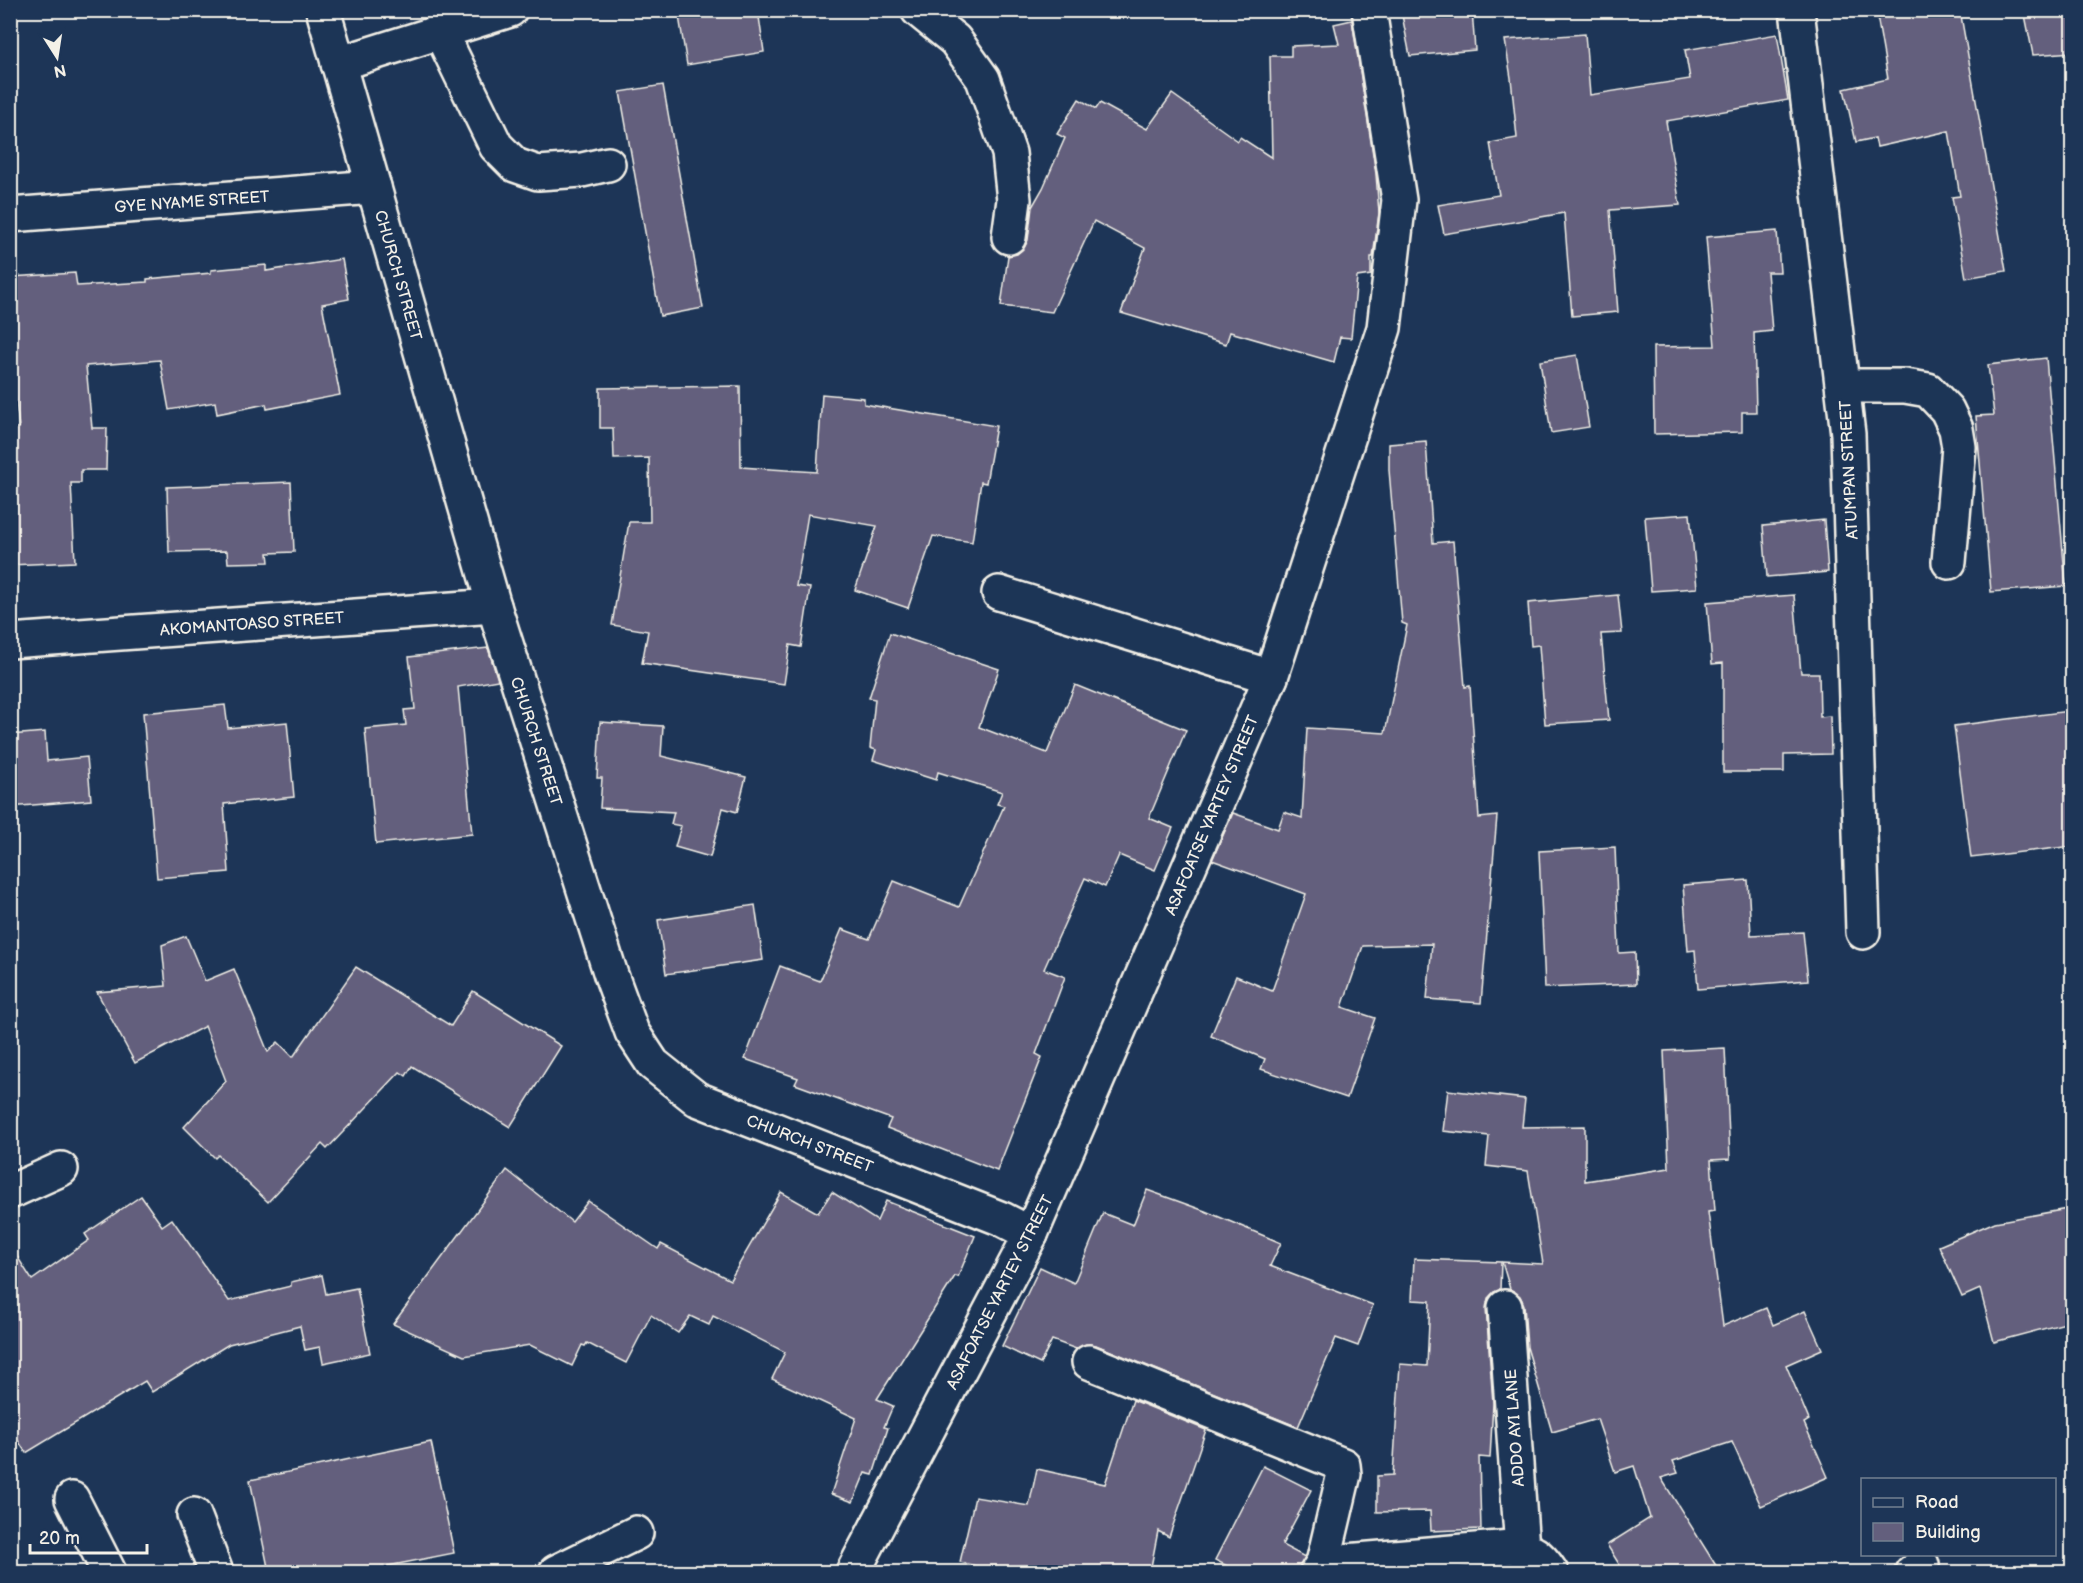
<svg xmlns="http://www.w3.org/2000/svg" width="2083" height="1583" font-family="'Balsamiq Sans',sans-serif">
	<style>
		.building { fill: #635f7d; stroke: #f4f1e8; stroke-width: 1.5 }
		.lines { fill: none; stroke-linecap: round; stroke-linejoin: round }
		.minor-casing { stroke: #f4f1e8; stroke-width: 38 }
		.minor { stroke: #1d3557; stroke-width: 33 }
		.labels { text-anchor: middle; stroke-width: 5; stroke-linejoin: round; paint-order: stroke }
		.street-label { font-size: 16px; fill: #f4f1e8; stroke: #1d3557 }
	</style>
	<rect width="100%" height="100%" fill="#1d3557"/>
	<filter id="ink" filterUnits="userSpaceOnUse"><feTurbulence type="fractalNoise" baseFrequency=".0167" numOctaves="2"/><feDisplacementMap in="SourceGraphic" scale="12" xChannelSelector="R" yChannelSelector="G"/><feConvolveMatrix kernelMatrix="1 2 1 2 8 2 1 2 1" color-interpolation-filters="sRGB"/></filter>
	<g filter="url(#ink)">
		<g class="building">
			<path d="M678 10H758L764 52 687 65Z"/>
			<path d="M1401 10H1472L1475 50 1410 56Z"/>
			<path d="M1876 10H1960L2006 271 1966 278 1952 197 1960 196 1949 131 1877 147 1875 138 1856 142 1844 89 1888 79Z"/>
			<path d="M2024 10H2073V52L2033 55Z"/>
			<path d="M1352 20 1376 174 1379 213 1373 257H1371V275L1357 277 1351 338 1340 337 1334 362 1230 332 1226 344 1121 313 1145 248 1094 221 1052 312 1001 306 1008 256 1017 254 1024 248 1028 240 1032 207 1043 188 1065 138 1057 134 1079 99 1096 109 1100 103 1147 129 1172 94 1238 141 1240 137 1272 158 1270 56H1291V46L1339 44 1334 24Z"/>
			<path d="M1585 34 1590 95 1690 79 1685 50 1777 34 1788 100 1666 121 1680 205 1610 210 1618 312 1572 316 1564 213 1444 234 1438 205 1499 195 1490 143 1517 138 1511 78 1505 40Z"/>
			<path d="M663 85 703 308 660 316 620 92Z"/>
			<path d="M1777 231 1780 272H1767L1772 331 1754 333 1756 412H1742V432L1654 434 1653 347 1715 346 1706 237Z"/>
			<path d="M342 259 349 299 322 304 340 395 267 409 266 404 217 414 215 402 169 410 160 360 86 366 92 428H107L106 470H81V483H71L75 562 10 565V428H19L10 345V277L75 273 77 286 147 282V279L211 273V270L266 265V271Z"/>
			<path d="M1577 355 1589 427 1551 433 1540 361Z"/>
			<path d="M2046 358 2066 586 1991 592 1976 416 1994 415 1988 365Z"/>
			<path d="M740 386 741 467 817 472 822 394 864 398V404L996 426 986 483 981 482 972 542 933 536 908 608 855 590 877 526 808 514 796 586 810 588 801 647 790 645 784 684 642 663 648 631 612 625 629 522H650L649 458 614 459 613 428H600V388Z"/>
			<path d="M1426 441 1433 543 1453 541 1465 687 1470 686 1479 818 1497 816 1481 1003 1427 999 1432 944 1363 946 1342 1007 1375 1018 1347 1098 1261 1069 1265 1059 1211 1036 1236 976 1272 991 1306 894 1212 860 1233 813 1278 829 1284 812 1302 818 1307 728 1385 733 1407 625 1402 623 1389 470V444Z"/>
			<path d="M291 482 294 552 268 553 269 562 228 563 227 551 169 552 167 487Z"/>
			<path d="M1690 514 1697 588 1651 591 1645 517Z"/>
			<path d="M1824 520 1828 572 1767 577 1763 526Z"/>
			<path d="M1618 595 1622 633 1601 634 1609 720 1545 724 1539 645 1531 646 1528 603Z"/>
			<path d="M1794 595 1801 673H1819L1820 717 1830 716 1831 754 1784 755V772H1723V663L1712 664 1707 602Z"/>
			<path d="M890 633 999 669 979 727 1047 753 1075 685 1186 730 1149 818 1173 828 1155 870 1119 855 1105 887 1085 878 1044 969 1065 977 1036 1054 1042 1057 997 1171 887 1128 891 1119 795 1084 798 1078 745 1059 780 966 820 981 842 929 869 939 894 881 959 907 1004 806 997 804 1002 792 938 772 936 780 873 760 876 750 870 748 875 699 869 698Z"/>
			<path d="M488 648 498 680 458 687 472 834 376 844 365 729 406 725 404 710 415 709 409 657Z"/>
			<path d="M225 705 228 728 287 722 294 797 224 804 229 872 157 878 143 713Z"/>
			<path d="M2069 711 2073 739V846L1971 858 1954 726Z"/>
			<path d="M600 722 663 726 661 756 746 777 737 812 723 808 710 857 675 847 681 826 671 824 674 812 600 808 602 778H597Z"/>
			<path d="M45 732 47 761 87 757 91 800 10 807V735Z"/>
			<path d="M1615 847 1619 953 1635 952 1636 984 1545 988 1539 851Z"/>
			<path d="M1748 880 1751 935 1803 932 1808 980 1698 989 1695 950 1688 951 1683 885Z"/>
			<path d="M755 905 763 960 666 974 658 920Z"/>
			<path d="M186 936 205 981 234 969 268 1052 278 1042 293 1057 356 967 451 1026 473 991 561 1046 510 1127 412 1066 406 1076 400 1072 327 1149 322 1144 268 1202 218 1155 215 1158 184 1127 226 1081 205 1026 135 1063 97 992 166 986 162 945Z"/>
			<path d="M1725 1048 1730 1159 1711 1160 1715 1211 1708 1212 1723 1326 1766 1308 1773 1325 1805 1311 1822 1349 1786 1365 1809 1420 1804 1423 1828 1477 1761 1506 1732 1442 1673 1461 1678 1473 1661 1478 1720 1572H1624L1607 1545 1650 1518 1634 1466 1615 1472 1597 1419 1552 1432 1527 1347 1524 1305 1520 1296 1510 1289 1502 1262 1543 1264 1528 1171 1486 1166 1489 1136 1443 1131 1448 1090 1525 1099 1522 1127 1585 1126V1181L1669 1168 1664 1051Z"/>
			<path d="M507 1170 572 1222 588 1201 658 1249 661 1244 730 1280 781 1192 818 1213 832 1192 877 1221 886 1201 975 1236 958 1277 955 1276 877 1399 893 1406 884 1427 888 1428 873 1475 865 1473 853 1502 831 1494 856 1418 772 1379 785 1352 713 1316 709 1325 690 1316 678 1333 651 1315 626 1363 587 1343 585 1346 582 1345 572 1366 530 1345 464 1356 393 1324Z"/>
			<path d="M1147 1190 1205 1211 1281 1243 1270 1266 1373 1305 1358 1346 1336 1338 1298 1427 1096 1345 1086 1344 1076 1349 1052 1340 1040 1364 1002 1346 1040 1267 1074 1283 1103 1213 1133 1225Z"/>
			<path d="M141 1196 162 1226 172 1219 229 1301 291 1286V1282L322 1275 326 1294 357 1288 370 1353 323 1363 320 1347 305 1350 300 1326 229 1344 152 1392 145 1381 26 1453 10 1428V1245L32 1280 89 1240 85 1234Z"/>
			<path d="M2073 1208V1321L1994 1342 1980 1289 1962 1297 1939 1246 1995 1222Z"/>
			<path d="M1414 1259 1501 1262 1500 1290 1494 1292 1488 1298 1486 1308 1493 1403 1490 1458 1479 1457 1481 1529 1431 1531 1430 1511 1377 1512V1476L1393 1475 1400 1364 1427 1366 1430 1301 1412 1300Z"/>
			<path d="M1133 1400 1206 1430 1169 1537 1158 1531 1150 1572H979L980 1567 960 1562 975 1497 1029 1506 1037 1469 1105 1484Z"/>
			<path d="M431 1442 454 1553 358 1572H269L250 1480Z"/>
			<path d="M1263 1466 1311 1490 1282 1545 1305 1557 1299 1572H1239L1215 1560Z"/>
		</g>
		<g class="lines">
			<defs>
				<g id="minor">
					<path d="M323 10 494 606 611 975 632 1032 653 1064 697 1099 1002 1219 1031 1234"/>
					<path d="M918 10 955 40 983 79 1009 153 1014 200 1009 237"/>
					<path d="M1797 10 1848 434 1863 932"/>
					<path d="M440 31 496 146 515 165 538 173 582 170 608 164"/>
					<path d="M338 64 510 10"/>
					<path d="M10 215 374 187"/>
					<path d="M1843 386H1905L1928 390 1947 410 1956 429 1959 447 1949 562"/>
					<path d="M999 593 1271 677"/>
					<path d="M10 641 494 606"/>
					<path d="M10 1192 61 1169"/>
					<path d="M1505 1307 1522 1549"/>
					<path d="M1089 1362 1343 1465 1344 1474 1323 1563"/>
					<path d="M72 1499 109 1572"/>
					<path d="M194 1515 216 1572"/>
					<path d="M556 1572 636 1533"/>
					<path d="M853 1572 1031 1234 1271 677 1384 328 1399 200 1369 10"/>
					<path d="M1317 1572 1323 1563 1511 1547C1534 1551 1539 1554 1551 1572"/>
					<path d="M1912 1572 1922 1565"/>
				</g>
			</defs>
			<use href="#minor" class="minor-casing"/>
			<use href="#minor" class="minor"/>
		</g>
	</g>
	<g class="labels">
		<g class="street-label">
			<text transform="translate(192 201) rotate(-4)" y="6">GYE NYAME STREET</text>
			<text transform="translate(399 275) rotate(74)" y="6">CHURCH STREET</text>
			<text transform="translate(1848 470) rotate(-93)" y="6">ATUMPAN STREET</text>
			<text transform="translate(252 623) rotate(-4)" y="6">AKOMANTOASO STREET</text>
			<text transform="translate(537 741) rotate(72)" y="6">CHURCH STREET</text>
			<text transform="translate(1211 815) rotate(-67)" y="6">ASAFOATSE YARTEY STREET</text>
			<text transform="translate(810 1143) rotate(21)" y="6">CHURCH STREET</text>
			<text transform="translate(999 1292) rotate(-63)" y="6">ASAFOATSE YARTEY STREET</text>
			<text transform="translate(1514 1428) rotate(-94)" y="6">ADDO AYI LANE</text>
		</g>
	</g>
	<rect width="2083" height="1583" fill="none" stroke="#1d3557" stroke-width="36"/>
	<rect x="18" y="18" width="2047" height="1547" fill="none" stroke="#f4f1e8" stroke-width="2" filter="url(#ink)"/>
	<rect x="1861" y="1478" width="195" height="78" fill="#1d3557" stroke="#738091" stroke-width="1.5"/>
	<rect x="1873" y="1498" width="30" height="9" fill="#1d3557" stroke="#738091" stroke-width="1.5"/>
	<text x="1915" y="1508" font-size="18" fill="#f4f1e8">Road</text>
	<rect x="1873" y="1523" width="30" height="18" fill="#635f7d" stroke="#738091" stroke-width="1.5"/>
	<text x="1915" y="1538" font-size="18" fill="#f4f1e8">Building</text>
	<g transform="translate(57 57) rotate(168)" stroke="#1d3557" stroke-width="4.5" paint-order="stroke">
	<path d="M0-4.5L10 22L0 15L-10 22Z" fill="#f4f1e8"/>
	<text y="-9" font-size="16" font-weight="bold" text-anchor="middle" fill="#f4f1e8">N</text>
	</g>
	<path d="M30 1544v9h117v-9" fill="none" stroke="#f4f1e8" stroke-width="3"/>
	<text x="39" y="1544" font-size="18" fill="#f4f1e8" stroke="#1d3557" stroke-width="4.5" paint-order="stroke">20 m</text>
</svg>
